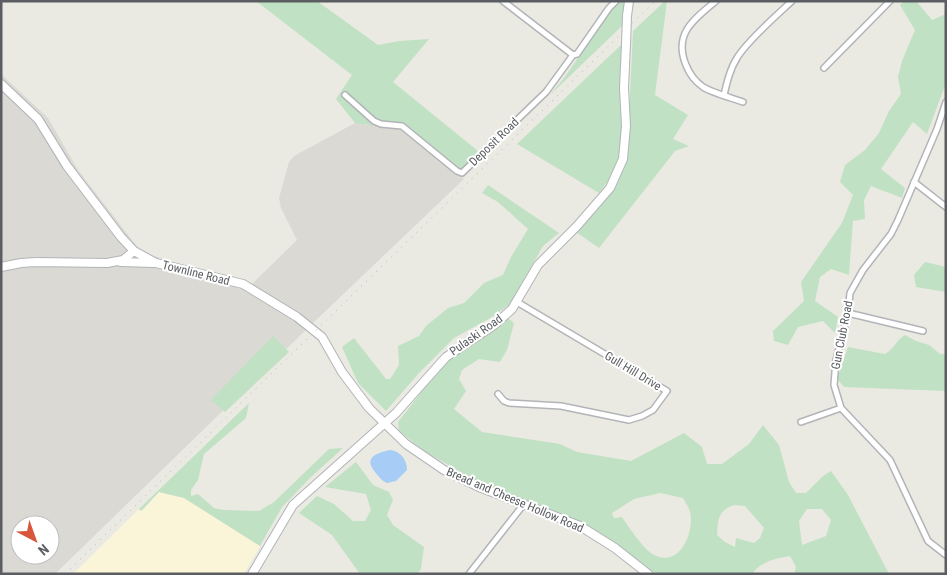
<svg xmlns="http://www.w3.org/2000/svg" width="947" height="575" font-family="'Roboto Condensed',sans-serif">
	<style>
		.commercial { fill: #faf5d8 }
		.industrial { fill: #dad9d4; fill-rule: evenodd }
		.green { fill: #c0e1c3; fill-rule: evenodd }
		.water { fill: #a7cdf6 }
		.lines { fill: none; stroke-linecap: round; stroke-linejoin: round }
		.minor-casing { stroke: #b2b4b8; stroke-width: 8 }
		.secondary-casing { stroke: #b1b4b8; stroke-width: 10 }
		.minor { stroke: #fff; stroke-width: 5 }
		.secondary { stroke: #fff; stroke-width: 8 }
		.rail { stroke: #b2b3b3; stroke-width: 1; stroke-dasharray: 1 6; stroke-linecap: butt }
		.secondary-bridge-casing { stroke: #b1b4b8; stroke-width: 10; stroke-linecap: butt }
		.secondary-bridge { stroke: #fff; stroke-width: 8 }
		.labels { text-anchor: middle; stroke-width: 4; stroke-linejoin: round; paint-order: stroke }
		.street-label { font-size: 12px; fill: #5a5d61; stroke: #fff }
	</style>
	<rect width="100%" height="100%" fill="#ebeae2"/>
	<path class="commercial" d="M159 492 184 498 260 546 244 574H73L139 509 142 511Z"/>
	<path class="industrial" d="M1 74 48 118 78 170 142 253 252 284 297 240 281 208 279 198 289 162 294 156 355 123 402 129 464 179 313 323 55 574H1ZM20 525H50V555H20Z"/>
	<g class="green">
		<path d="M256 1H317L378 45 399 41 429 39 393 82 478 151 457 174 402 129 355 123 336 99 352 75Z"/>
		<path d="M618 1H626L623 25 549 96 564 78Z"/>
		<path d="M665 1H667L655 95 688 115 673 139 689 146 675 151 599 248 576 232 614 190 627 158 633 31Z"/>
		<path d="M904 1H916L932 20 946 14V83L927 134 913 122 881 169 905 188 902 198 871 186 864 200 865 219 853 221 849 275 831 269 820 277 815 301 838 317 835 333 823 321 798 327 788 345 774 341 773 331 804 301 801 282 842 223 853 195 840 182 845 165 865 150 879 133 889 111 901 94 898 77 902 61 915 30 900 5Z"/>
		<path d="M622 44V138L617 163 611 177 599 193 517 144Z"/>
		<path d="M488 185 559 233 543 246 510 304 492 317 454 338 419 373 386 411 358 383 342 347 354 338 386 379H390L399 365 398 346 419 336 426 326 448 308 464 303 484 283 503 275 511 257 528 229 498 202 482 193Z"/>
		<path d="M925 262 946 267V292L916 287 914 275Z"/>
		<path d="M508 318 514 323 507 350 500 362 479 359 462 370 459 379 466 391 454 409 482 432 560 444 577 452 631 461 684 433 702 447 707 464H722L749 444 763 425 779 445 789 482 796 493H806L823 476 831 471 848 495 889 574H794L796 567 790 556C774 559 762 561 752 574H663L648 571 589 529 481 484 426 452 399 431 398 422 441 367ZM660 493 683 498C685 502 689 507 690 512 695 534 678 571 651 553 643 548 627 525 622 517L614 518 612 513 634 499ZM735 505 745 506 764 528 760 538 754 543 736 538 735 547 725 542 717 535C718 519 718 510 735 505ZM807 509H822L831 520 826 536 802 545 799 521Z"/>
		<path d="M905 335 916 341 929 345 940 354H946V391L844 387 837 379 848 347 885 354C895 348 896 340 905 335Z"/>
		<path d="M273 336 289 352 225 412 211 400Z"/>
		<path d="M249 403 246 418 204 454 198 480 191 490V496L198 494 214 508 224 510 259 511 274 502 329 449 343 448 311 477 282 507 260 546 184 498 159 492 141 511 139 509Z"/>
		<path d="M356 462 373 485 389 492 393 500 387 515 393 525 424 547 421 569 417 574H360L332 535 299 513 317 496 334 504 353 521H365L371 510 366 494 325 487Z"/>
	</g>
	<path class="water" d="M390 450C401 451 407 460 407 470L396 481 387 483C382 481 379 477 375 472 363 457 377 453 390 450Z"/>
	<g class="lines">
		<defs>
			<g id="minor">
				<path d="M503 1 573 55"/>
				<path d="M716 1C694 19 673 34 686 65 689 73 696 82 703 87 713 93 732 98 743 102"/>
				<path d="M824 68 890 1"/>
				<path d="M345 95 374 121 381 124 402 126 457 171 462 173 546 92 573 55 577 54 609 8 616 1"/>
				<path d="M724 95C727 82 730 69 737 58 747 41 777 15 792 1"/>
				<path d="M946 102 937 129 898 220 891 234 863 270 850 293 848 313 836 360 834 385 841 408 890 460 928 541 946 555"/>
				<path d="M914 182 946 207"/>
				<path d="M848 313 923 331"/>
				<path d="M498 394 504 401 509 403 561 406 629 420 642 416 653 410 667 391 517 302"/>
				<path d="M801 422 841 408"/>
				<path d="M469 574 524 504"/>
			</g>
			<g id="secondary">
				<path d="M627 16 629 1"/>
				<path d="M1 84 38 119 67 166 121 237 134 251 156 263 243 284 297 317 322 337 342 372 369 408 406 444 444 470 479 487 580 526 615 548 648 574"/>
				<path d="M121 262 154 263"/>
				<path d="M1 267 21 263 36 262 107 263 123 260 134 251"/>
				<path d="M252 574 293 505 396 413 446 357 494 325 512 309 538 265 577 226 610 188 623 159 626 126 624 88 626 44"/>
			</g>
		</defs>
		<use href="#minor" class="minor-casing"/>
		<use href="#secondary" class="secondary-casing"/>
		<use href="#minor" class="minor"/>
		<use href="#secondary" class="secondary"/>
		<path class="rail" d="M65 574 655 1"/>
		<defs>
			<path id="secondary-bridge" d="M626 44 627 16"/>
		</defs>
		<use href="#secondary-bridge" class="secondary-bridge-casing"/>
		<use href="#secondary-bridge" class="secondary-bridge"/>
	</g>
	<g class="labels">
		<g class="street-label">
			<text transform="translate(494 142) rotate(-44)" y="4">Deposit Road</text>
			<text transform="translate(196 273) rotate(14)" y="4">Townline Road</text>
			<text transform="translate(476 335) rotate(-35)" y="4">Pulaski Road</text>
			<text transform="translate(842 335) rotate(-79)" y="4">Gun Club Road</text>
			<text transform="translate(633 371) rotate(31)" y="4">Gull Hill Drive</text>
			<text transform="translate(515 500) rotate(23)" y="4">Bread and Cheese Hollow Road</text>
		</g>
	</g>
	<rect width="947" height="575" fill="none" stroke="#5a5d61" stroke-width="5"/>
	<g transform="translate(35 540) rotate(139)"><circle r="24" fill="#ffffff" stroke="#bdbec0"/>
	<path d="M0-4L9 19L0 12L-9 19Z" fill="#d7563c"/>
	<text y="-8" font-size="14" font-weight="bold" text-anchor="middle" fill="#5a5d61">N</text>
	</g>
</svg>
